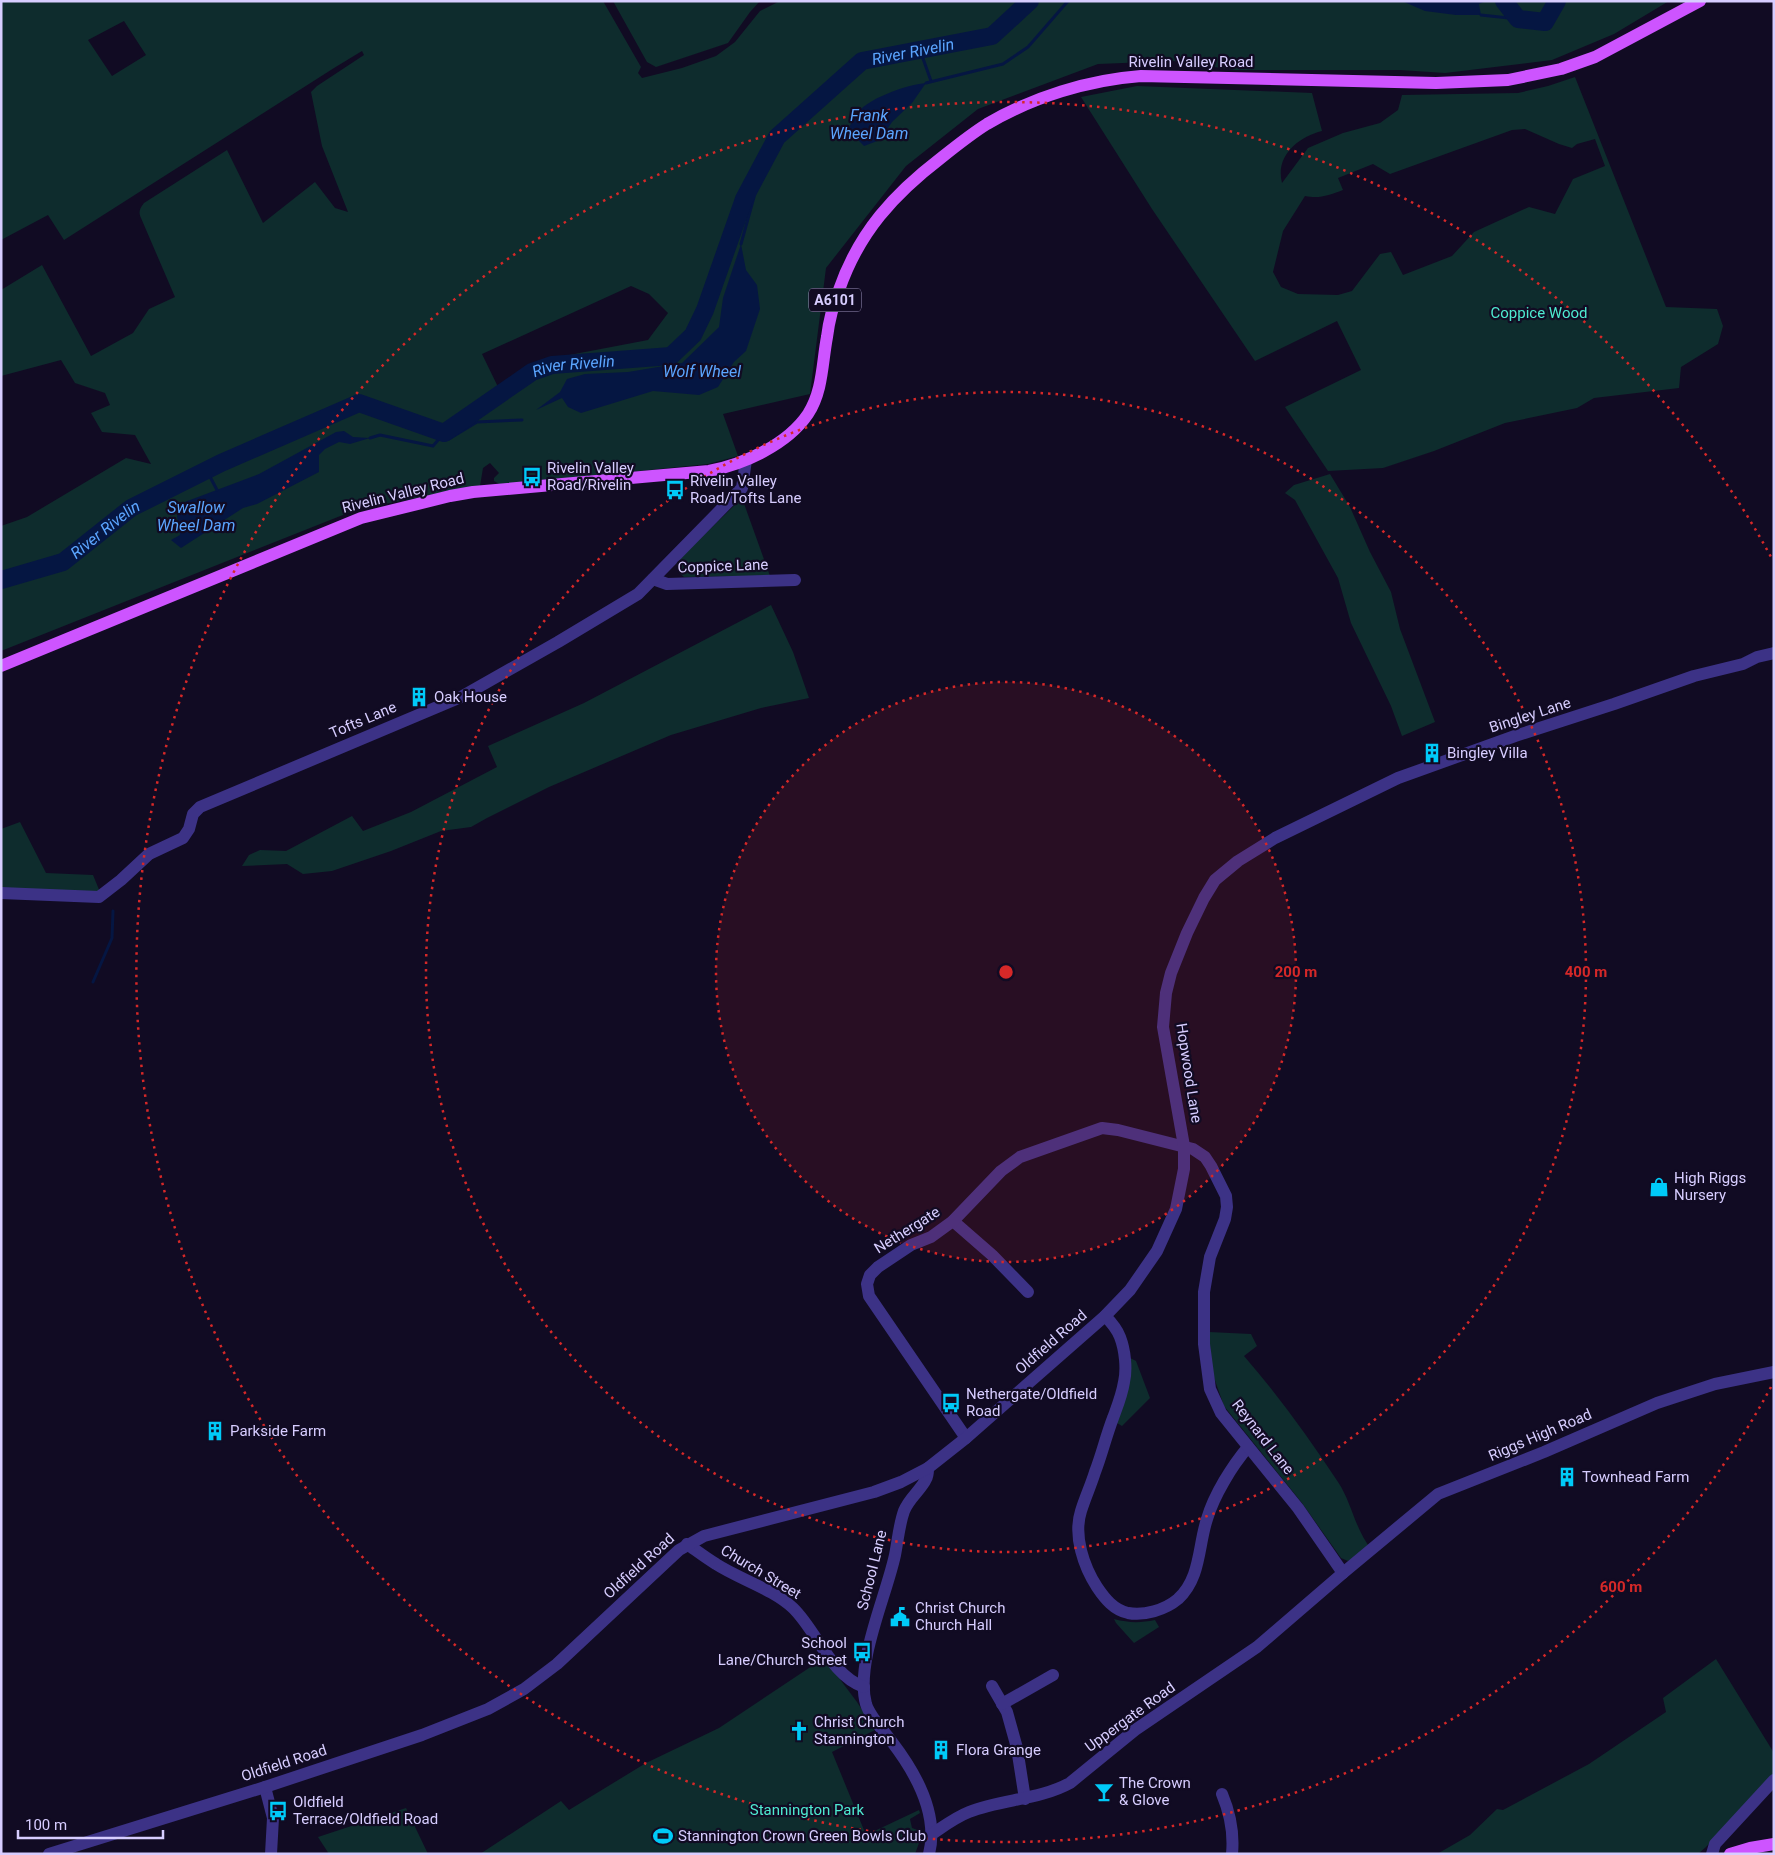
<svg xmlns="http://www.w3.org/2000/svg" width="1775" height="1855" font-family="Roboto,sans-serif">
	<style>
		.green { fill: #0e2c2d; fill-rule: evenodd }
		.water { fill: #051642 }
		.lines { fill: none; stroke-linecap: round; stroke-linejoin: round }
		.stream { stroke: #051642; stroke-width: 3 }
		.river { stroke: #051642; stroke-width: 18 }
		.minor { stroke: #3c3286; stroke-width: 12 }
		.major { stroke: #cd54ff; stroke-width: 12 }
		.ring { fill: none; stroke: #d62828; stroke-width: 2.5; stroke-dasharray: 2.5 5 }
		.labels { text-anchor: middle; stroke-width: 4.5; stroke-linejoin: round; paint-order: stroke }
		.shield { fill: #110b23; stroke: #9c93bd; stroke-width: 1 }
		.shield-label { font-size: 14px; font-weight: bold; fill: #d7cdff }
		.street-label { font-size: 15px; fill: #d7cdff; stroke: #110b23 }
		.park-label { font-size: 15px; fill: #4eead0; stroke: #110b23 }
		.poi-label { font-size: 15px; fill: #d7cdff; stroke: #110b23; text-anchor: start }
		.water-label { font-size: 16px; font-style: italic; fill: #5ba5ff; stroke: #110b23 }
		.centre { fill: #d62828; stroke: #110b23; stroke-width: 2.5 }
		.ring-label { font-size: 15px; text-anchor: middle; font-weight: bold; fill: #d62828; stroke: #110b23; stroke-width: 4.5; stroke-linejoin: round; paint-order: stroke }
	</style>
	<rect width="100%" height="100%" fill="#110b23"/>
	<g class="green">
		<path d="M1 1H603L641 67 638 73 642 78 682 68 716 56 735 42 760 11 780 1H1669L1614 34 1552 60 1445 73 1400 70H1235L1173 61 1098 64 978 109 906 166 826 268 810 394 723 414 738 456 708 464 501 485 494 481V478L499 473 490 463 483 468 480 486 358 509 1 651V526L27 517 126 458 151 464 135 435 102 432 91 413 110 405 105 393 75 383 61 360 1 376V290L42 265 91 356 133 333 149 309 175 297 141 218C138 212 140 208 144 203L227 150 263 223 315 182 335 208 348 212 322 146 311 92 317 86 364 55 362 51 334 68 64 240 48 215 1 240ZM124 21 146 55 112 76 88 40ZM631 286 649 294 668 313 648 340 543 360 499 389 482 354Z"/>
		<path d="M613 1H760L750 12 728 43 656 67 647 62Z"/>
		<path d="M1575 77 1666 307 1717 309 1723 326 1718 344 1681 367 1679 388 1594 398 1577 408 1505 423 1434 451 1383 468 1328 471 1285 407 1361 370 1337 321 1255 361 1152 209 1081 97 1137 86 1312 93 1322 131C1298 137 1275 156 1282 183L1308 148 1343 133 1380 123 1398 110 1402 95 1518 93 1548 86ZM1525 129 1559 144 1572 148 1577 144 1595 139 1605 166 1573 179 1555 214 1529 207 1474 232 1452 256 1403 275 1391 252 1380 254 1352 291 1338 295 1298 294 1281 287 1273 272 1283 231 1305 196C1320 199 1329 195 1343 190L1338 178 1373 164 1390 174 1512 130Z"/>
		<path d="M1330 474 1350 507 1370 552 1391 592 1400 629 1435 722 1402 736 1391 706 1351 623 1338 578 1295 500 1285 493 1294 485Z"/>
		<path d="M742 498 770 576 684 577 678 572 676 562Z"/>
		<path d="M771 605 793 652 809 698 761 708 671 735 549 787 487 818 471 827 441 831 391 851 332 871 303 874 287 864 242 866 249 855 260 850 286 851 352 816 363 831 411 812 497 767 488 746 584 703Z"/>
		<path d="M20 822 46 873 93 875 100 892 1 889V829Z"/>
		<path d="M1209 1332 1251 1334 1257 1346 1244 1356C1278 1395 1309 1438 1338 1482 1352 1503 1355 1530 1372 1550L1348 1561 1341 1558 1302 1503 1224 1406 1212 1372Z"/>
		<path d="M1130 1358 1136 1361 1150 1398 1122 1426 1117 1423Z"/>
		<path d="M1114 1619C1129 1623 1140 1623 1155 1620L1159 1627 1134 1643 1116 1623Z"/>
		<path d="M824 1658 857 1702 875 1730 832 1752 866 1835 919 1810 920 1813 910 1819 912 1828 923 1832 915 1854H480L561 1801 569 1810 646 1763 719 1728Z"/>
		<path d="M1716 1659 1774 1753V1775L1706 1847 1698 1854H1437L1470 1835 1497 1809 1503 1810 1589 1764 1666 1712 1663 1698Z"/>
		<path d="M406 1808 428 1854H329L318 1837Z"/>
	</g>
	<g class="water">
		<path d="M1402 1H1486L1479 4 1481 15H1456L1425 11Z"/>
		<path d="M926 83 912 103 892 122 880 140 864 146 848 130C850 126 852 120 855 116 865 99 906 85 926 83Z"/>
		<path d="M741 244 746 270 757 285 760 309 746 351 734 362 718 387 699 395 653 391 581 413 568 407 562 398 536 410 560 392 567 379 585 374 628 372 682 363 719 327 723 298Z"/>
		<path d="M344 431 353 437 370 438 350 444 339 442 325 449 319 455V472L257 504 243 508 181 548 171 540 180 535 177 516 182 503 259 474 336 432Z"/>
	</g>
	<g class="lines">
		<g class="stream">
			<path d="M1481 15 1518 19"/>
			<path d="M920 50 931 81"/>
			<path d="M926 83 1003 64 1028 47 1068 1"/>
			<path d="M741 244 754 197 750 189"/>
			<path d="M370 438 380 435 433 446 444 433 449 439 477 422 522 420"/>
			<path d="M207 471 217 490"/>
			<path d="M93 982 112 938 113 911"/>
		</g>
		<g class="river">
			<path d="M1504 1 1518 19 1545 22 1557 1"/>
			<path id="s1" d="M1 580 63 562 131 508 221 463 359 403 444 433 532 372 552 365 671 356 693 335 705 310 744 199 777 137 862 61 992 36 1030 1"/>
		</g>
		<g class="minor">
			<path d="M653 579 667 584 795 580"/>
			<path d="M1 893 99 897 121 880 149 854 183 838 189 829 193 814 200 807 461 697 558 642 638 594 742 488 746 460"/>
			<path d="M953 1221 992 1255 1028 1292"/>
			<path d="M1105 1316C1111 1322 1117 1329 1120 1337 1125 1350 1127 1369 1124 1382 1122 1395 1117 1407 1113 1418 1106 1436 1102 1454 1095 1472 1091 1485 1085 1498 1081 1511 1073 1536 1084 1567 1097 1587 1105 1599 1114 1610 1128 1613 1144 1616 1165 1610 1178 1599 1201 1578 1198 1546 1207 1519 1214 1495 1232 1466 1248 1447"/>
			<path d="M966 1438 869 1296 867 1284 870 1275 878 1267 911 1245 931 1237 953 1221 1001 1171 1020 1157 1102 1128 1118 1130 1193 1149 1205 1157 1211 1166 1226 1196 1227 1207 1225 1219 1210 1257 1204 1292V1344L1210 1389 1221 1413 1298 1508 1343 1573"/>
			<path d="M928 1468C928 1471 928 1476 926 1479 921 1490 909 1498 904 1511 899 1525 898 1540 895 1555 886 1597 855 1663 866 1704 870 1717 883 1730 892 1742 915 1772 939 1814 929 1854"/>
			<path d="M687 1544C697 1551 706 1558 716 1564 739 1579 773 1589 793 1608 817 1631 831 1676 864 1687"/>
			<path d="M992 1686 1007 1712 1017 1748 1025 1799"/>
			<path d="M1002 1704 1053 1675"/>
			<path d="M265 1787 273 1818 271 1854"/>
			<path d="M1222 1794C1230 1813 1234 1833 1232 1854"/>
			<path d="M932 1834C944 1826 956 1817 969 1812 1002 1799 1039 1800 1070 1783L1135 1730 1257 1647 1343 1573 1438 1494 1544 1452 1657 1403 1715 1384 1774 1372"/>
			<path d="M49 1854 265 1787 422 1735 488 1709 524 1689 557 1664 679 1550 704 1536 874 1492 901 1482 928 1468 966 1438 1105 1316 1130 1290 1157 1251 1176 1209 1184 1169V1146L1163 1027 1166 993 1171 973 1187 933 1204 898 1215 880 1238 861 1275 838 1398 778 1515 736 1614 704 1694 676 1743 664 1757 657 1774 653"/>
			<path d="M1712 1854 1715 1844 1774 1780"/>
		</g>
		<g class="major">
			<path d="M1 666 361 518 450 496 473 492 709 471C744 464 787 445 808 414 823 391 822 363 827 337 829 321 833 305 839 290 859 232 894 194 941 158 956 146 971 134 987 124 1033 97 1088 80 1141 76L1436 83 1508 80 1561 69 1595 57 1700 1"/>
			<path d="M1730 1854 1750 1848 1774 1844"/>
		</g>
	</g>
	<circle cx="1006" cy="972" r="290" fill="#d62828" fill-opacity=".12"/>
	<g class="ring">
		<circle cx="1006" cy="972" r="290"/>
		<circle cx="1006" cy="972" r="580"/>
		<path d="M1771 1387A870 870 0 1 1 1771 557"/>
	</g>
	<defs>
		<symbol id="bus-bare" viewBox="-9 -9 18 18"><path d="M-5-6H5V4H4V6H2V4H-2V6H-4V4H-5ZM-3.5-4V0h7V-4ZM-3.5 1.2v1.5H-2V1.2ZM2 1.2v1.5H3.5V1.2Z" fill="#00caf8" stroke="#110b23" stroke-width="2.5" paint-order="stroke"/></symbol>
		<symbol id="building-bare" viewBox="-9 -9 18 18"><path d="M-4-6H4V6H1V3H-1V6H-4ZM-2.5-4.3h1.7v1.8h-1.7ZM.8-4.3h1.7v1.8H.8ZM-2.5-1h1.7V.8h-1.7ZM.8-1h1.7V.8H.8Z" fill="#00caf8" stroke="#110b23" stroke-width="2.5" paint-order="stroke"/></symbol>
		<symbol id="shop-bare" viewBox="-9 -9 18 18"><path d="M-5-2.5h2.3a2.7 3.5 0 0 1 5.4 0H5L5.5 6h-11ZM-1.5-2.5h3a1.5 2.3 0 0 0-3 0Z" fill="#00caf8" stroke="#110b23" stroke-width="2.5" paint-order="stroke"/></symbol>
		<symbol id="civic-bare" viewBox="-9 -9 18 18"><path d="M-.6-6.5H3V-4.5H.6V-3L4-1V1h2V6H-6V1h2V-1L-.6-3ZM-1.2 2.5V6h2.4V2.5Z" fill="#00caf8" stroke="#110b23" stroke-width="2.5" paint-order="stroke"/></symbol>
		<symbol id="church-bare" viewBox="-9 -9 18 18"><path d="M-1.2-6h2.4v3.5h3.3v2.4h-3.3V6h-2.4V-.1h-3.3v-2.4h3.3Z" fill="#00caf8" stroke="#110b23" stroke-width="2.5" paint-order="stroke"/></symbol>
		<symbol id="bar-bare" viewBox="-9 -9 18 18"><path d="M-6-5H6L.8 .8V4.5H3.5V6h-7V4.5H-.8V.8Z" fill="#00caf8" stroke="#110b23" stroke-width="2.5" paint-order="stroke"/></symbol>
		<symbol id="stadium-bare" viewBox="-9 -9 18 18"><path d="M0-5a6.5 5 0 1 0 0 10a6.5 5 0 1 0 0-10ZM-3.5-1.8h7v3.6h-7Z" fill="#00caf8" stroke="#110b23" stroke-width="2.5" paint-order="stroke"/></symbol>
	</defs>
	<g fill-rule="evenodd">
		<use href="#bus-bare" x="518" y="463" width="28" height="28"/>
		<use href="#bus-bare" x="661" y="476" width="28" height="28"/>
		<use href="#building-bare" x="405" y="683" width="28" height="28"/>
		<use href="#building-bare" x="1418" y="739" width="28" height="28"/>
		<use href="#shop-bare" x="1645" y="1173" width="28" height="28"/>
		<use href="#bus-bare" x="937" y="1389" width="28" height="28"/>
		<use href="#building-bare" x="201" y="1417" width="28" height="28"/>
		<use href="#building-bare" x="1553" y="1463" width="28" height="28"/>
		<use href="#civic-bare" x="886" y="1603" width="28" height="28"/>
		<use href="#bus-bare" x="848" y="1638" width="28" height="28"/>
		<use href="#church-bare" x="785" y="1717" width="28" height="28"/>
		<use href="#building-bare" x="927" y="1736" width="28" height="28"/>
		<use href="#bar-bare" x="1090" y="1778" width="28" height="28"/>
		<use href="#bus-bare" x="264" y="1797" width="28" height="28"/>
		<use href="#stadium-bare" x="649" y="1822" width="28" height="28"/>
	</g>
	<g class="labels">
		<rect class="shield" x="809" y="288.5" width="52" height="23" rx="4"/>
		<g class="shield-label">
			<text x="835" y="305">A6101</text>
		</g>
		<g class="street-label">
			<text x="1191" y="67">Rivelin Valley Road</text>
			<text transform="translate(403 493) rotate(-14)" y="5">Rivelin Valley Road</text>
			<text transform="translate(723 566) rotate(-2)" y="5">Coppice Lane</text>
			<text transform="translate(1530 715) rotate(-18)" y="5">Bingley Lane</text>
			<text transform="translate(363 720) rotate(-23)" y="5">Tofts Lane</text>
			<text transform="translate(1189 1073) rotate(81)" y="5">Hopwood Lane</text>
			<text transform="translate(907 1230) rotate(-32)" y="5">Nethergate</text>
			<text transform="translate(1051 1342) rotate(-41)" y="5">Oldfield Road</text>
			<text transform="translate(1540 1435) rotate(-23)" y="5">Riggs High Road</text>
			<text transform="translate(1263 1437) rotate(52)" y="5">Reynard Lane</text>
			<text transform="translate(639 1566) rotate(-42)" y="5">Oldfield Road</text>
			<text transform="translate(872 1570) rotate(-76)" y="5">School Lane</text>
			<text transform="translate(761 1572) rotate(31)" y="5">Church Street</text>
			<text transform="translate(1130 1717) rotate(-36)" y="5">Uppergate Road</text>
			<text transform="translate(284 1763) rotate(-18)" y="5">Oldfield Road</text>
		</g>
		<g class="park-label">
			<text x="1539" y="318">Coppice Wood</text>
			<text x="807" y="1815">Stannington Park</text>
		</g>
		<g class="poi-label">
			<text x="547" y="473">Rivelin Valley<tspan x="547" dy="17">Road/Rivelin</tspan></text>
			<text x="690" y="486">Rivelin Valley<tspan x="690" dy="17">Road/Tofts Lane</tspan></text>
			<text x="434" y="702">Oak House</text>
			<text x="1447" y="758">Bingley Villa</text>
			<text x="1674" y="1183">High Riggs<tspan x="1674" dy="17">Nursery</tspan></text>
			<text x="966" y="1399">Nethergate/Oldfield<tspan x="966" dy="17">Road</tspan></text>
			<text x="230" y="1436">Parkside Farm</text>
			<text x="1582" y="1482">Townhead Farm</text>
			<text x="915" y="1613">Christ Church<tspan x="915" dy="17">Church Hall</tspan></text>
			<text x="847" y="1648" text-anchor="end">School<tspan x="847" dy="17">Lane/Church Street</tspan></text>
			<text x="814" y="1727">Christ Church<tspan x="814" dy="17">Stannington</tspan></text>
			<text x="956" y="1755">Flora Grange</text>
			<text x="1119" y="1788">The Crown<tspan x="1119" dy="17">&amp; Glove</tspan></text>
			<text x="293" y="1807">Oldfield<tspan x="293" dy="17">Terrace/Oldfield Road</tspan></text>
			<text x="678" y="1841">Stannington Crown Green Bowls Club</text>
		</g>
		<g class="water-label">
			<text dy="6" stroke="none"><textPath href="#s1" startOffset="1152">River Rivelin</textPath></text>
			<text x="869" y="121">Frank<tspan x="869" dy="18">Wheel Dam</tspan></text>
			<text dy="6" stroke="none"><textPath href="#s1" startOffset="642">River Rivelin</textPath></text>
			<text x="702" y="377">Wolf Wheel</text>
			<text x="196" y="513">Swallow<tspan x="196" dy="18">Wheel Dam</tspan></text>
			<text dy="6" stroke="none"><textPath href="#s1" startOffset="118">River Rivelin</textPath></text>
		</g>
	</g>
	<circle cx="1006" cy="972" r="8" class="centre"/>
	<g class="ring-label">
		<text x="1296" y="977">200 m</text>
		<text x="1586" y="977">400 m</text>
		<text x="1621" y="1592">600 m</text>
	</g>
	<rect width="1775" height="1855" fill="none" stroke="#d7cdff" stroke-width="5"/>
	<path d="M18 1830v8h145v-8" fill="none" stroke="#d7cdff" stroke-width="2.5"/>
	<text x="25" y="1830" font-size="15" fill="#d7cdff" stroke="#110b23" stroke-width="4" paint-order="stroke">100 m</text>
</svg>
